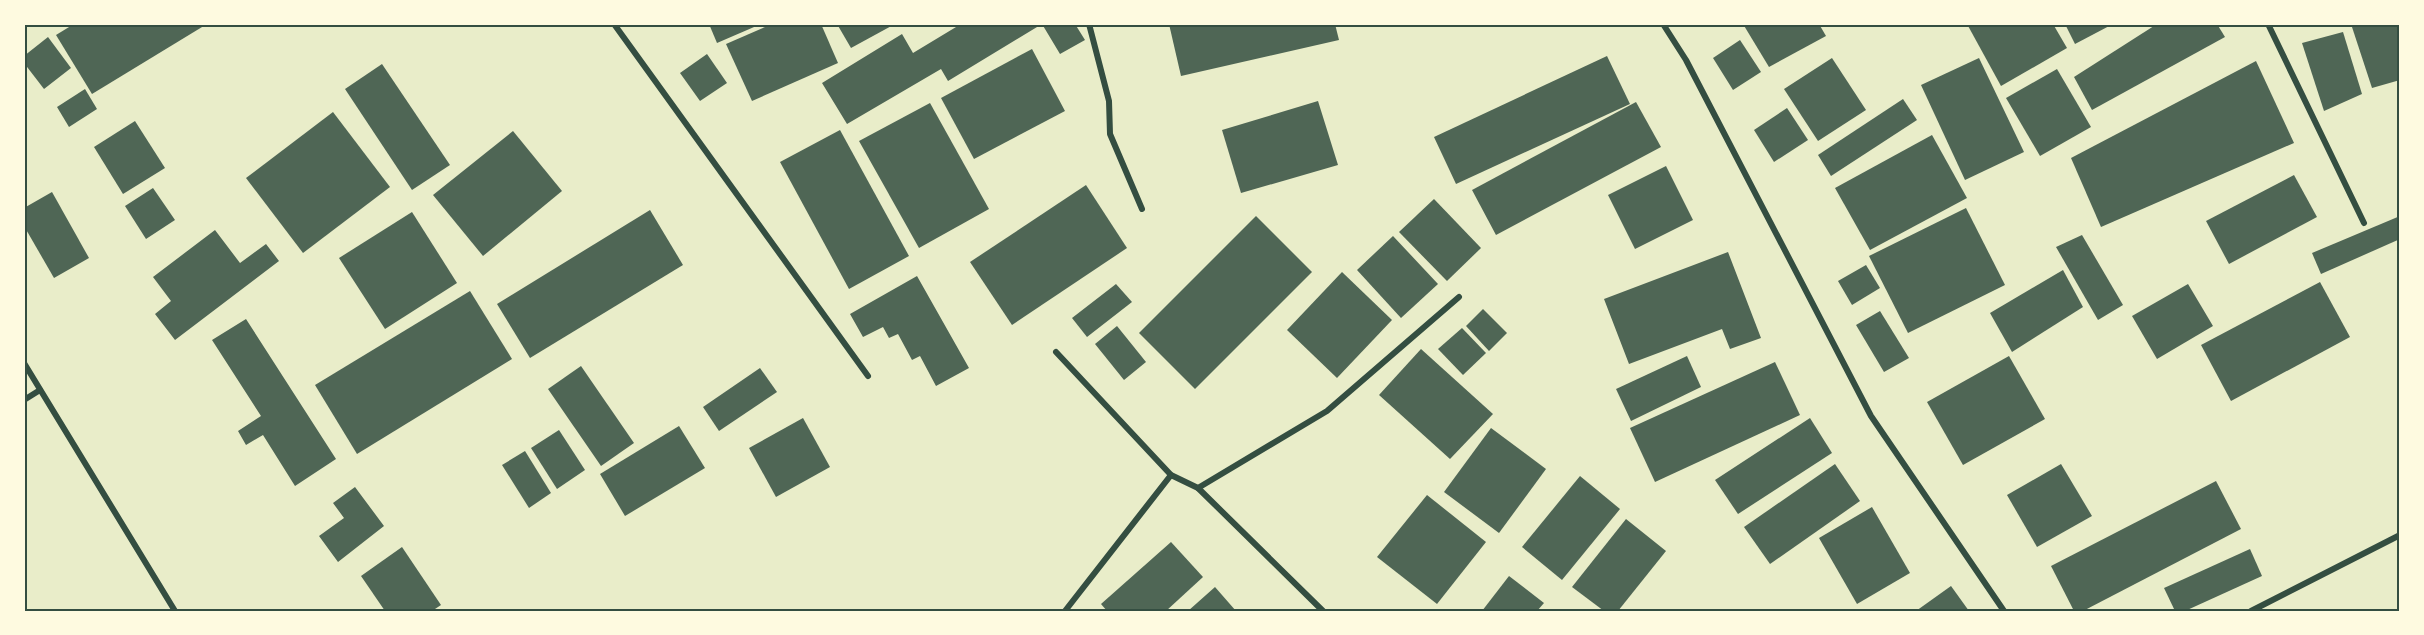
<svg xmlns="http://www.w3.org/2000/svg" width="2424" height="635" font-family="'IBM Plex Sans',sans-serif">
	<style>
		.building { fill: #4f6655 }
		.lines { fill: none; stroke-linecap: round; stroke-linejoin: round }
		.minor { stroke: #344e41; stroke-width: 6 }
		.neatline { fill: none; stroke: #344e41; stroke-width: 2 }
	</style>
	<rect width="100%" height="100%" fill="#e9edc9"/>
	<g class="building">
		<path d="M74 24H207L92 94 56 35Z"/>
		<path d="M709 24H761L717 43Z"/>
		<path d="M772 24H821L838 63 752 101 726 44Z"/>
		<path d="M837 24H895L851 48Z"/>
		<path d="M961 24H1075L1085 40 1060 54 1042 24 948 81 941 69 847 124 822 83 902 34 913 53Z"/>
		<path d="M1169 24H1335L1339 40 1181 76Z"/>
		<path d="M1743 24H1819L1826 36 1769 67Z"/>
		<path d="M1967 24H2053L2067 48 2001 86Z"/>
		<path d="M2065 24H2113L2075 44Z"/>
		<path d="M2157 24H2217L2225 37 2092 110 2074 77Z"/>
		<path d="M2351 24H2400V80L2372 88Z"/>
		<path d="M2343 32 2362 94 2324 111 2302 43Z"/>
		<path d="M48 37 71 68 44 89 24 63V56Z"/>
		<path d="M1740 40 1761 72 1733 90 1713 58Z"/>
		<path d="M1032 49 1065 111 974 159 941 98Z"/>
		<path d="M707 54 727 83 700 101 680 73Z"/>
		<path d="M1607 56 1630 104 1456 184 1434 137Z"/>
		<path d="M1832 58 1866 110 1818 141 1784 89Z"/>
		<path d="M1979 58 2024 152 1965 180 1921 85Z"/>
		<path d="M2256 61 2294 143 2101 227 2071 158Z"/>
		<path d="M382 64 450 165 412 190 345 89Z"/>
		<path d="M2057 69 2091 127 2040 156 2006 98Z"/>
		<path d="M85 89 97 109 69 127 57 107Z"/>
		<path d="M1903 99 1917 120 1831 176 1818 155Z"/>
		<path d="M1318 101 1338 165 1241 193 1222 130Z"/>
		<path d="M1636 102 1661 147 1496 235 1472 190Z"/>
		<path d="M930 103 989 209 919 248 859 141Z"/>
		<path d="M1787 108 1808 140 1774 162 1754 130Z"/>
		<path d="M333 112 390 187 303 253 246 178Z"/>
		<path d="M135 121 165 168 123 194 94 147Z"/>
		<path d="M840 130 909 256 849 289 780 162Z"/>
		<path d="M513 131 562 191 483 256 433 195Z"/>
		<path d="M1932 135 1967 198 1870 250 1835 188Z"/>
		<path d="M1666 166 1693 220 1635 249 1608 195Z"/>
		<path d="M2294 175 2317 217 2229 264 2206 221Z"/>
		<path d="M1086 185 1127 248 1012 325 970 262Z"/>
		<path d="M153 188 175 220 146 239 125 206Z"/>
		<path d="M52 192 89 258 54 278 24 226V208Z"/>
		<path d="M1434 199 1481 248 1447 281 1399 232Z"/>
		<path d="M1966 208 2005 285 1908 333 1869 256Z"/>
		<path d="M650 210 683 265 530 358 497 304Z"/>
		<path d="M412 212 457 283 385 329 339 258Z"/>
		<path d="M1256 216 1312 272 1195 389 1139 333Z"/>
		<path d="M2400 216V239L2321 274 2312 253Z"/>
		<path d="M215 230 240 263 266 244 279 261 175 340 155 314 171 301 153 277Z"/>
		<path d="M2082 235 2123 305 2098 320 2056 247Z"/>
		<path d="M1393 236 1438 284 1401 318 1357 270Z"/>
		<path d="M1728 252 1761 338 1730 349 1722 329 1629 364 1604 299Z"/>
		<path d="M1866 265 1880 288 1852 305 1838 281Z"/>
		<path d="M2063 270 2083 307 2012 352 1990 313Z"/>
		<path d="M1342 272 1392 320 1337 378 1287 330Z"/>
		<path d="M917 276 969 368 936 386 920 356 912 360 898 334 889 338 883 327 863 337 850 314Z"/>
		<path d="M2320 282 2350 337 2231 401 2201 345Z"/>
		<path d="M1116 284 1132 302 1087 337 1072 318Z"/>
		<path d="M2188 284 2213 326 2157 359 2132 316Z"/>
		<path d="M470 291 512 359 357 454 315 385Z"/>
		<path d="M1483 309 1507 333 1489 351 1466 326Z"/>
		<path d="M1880 311 1909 358 1884 372 1856 325Z"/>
		<path d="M246 319 336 459 295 486 263 435 246 445 238 431 261 416 212 340Z"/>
		<path d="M1117 326 1146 362 1124 380 1095 344Z"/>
		<path d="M1462 328 1486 353 1463 375 1438 349Z"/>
		<path d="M1421 349 1493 414 1450 459 1379 395Z"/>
		<path d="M1687 356 1701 387 1631 421 1616 389Z"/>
		<path d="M2009 356 2045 419 1963 465 1927 402Z"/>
		<path d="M1775 362 1800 415 1655 482 1630 428Z"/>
		<path d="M581 366 634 443 601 466 548 389Z"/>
		<path d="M760 368 777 392 719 431 703 407Z"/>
		<path d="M803 418 830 467 776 497 749 448Z"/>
		<path d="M1810 418 1832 453 1738 514 1715 480Z"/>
		<path d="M679 426 705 468 625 516 600 474Z"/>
		<path d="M1491 428 1546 469 1499 533 1444 492Z"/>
		<path d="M559 430 585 470 557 489 531 448Z"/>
		<path d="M525 451 551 493 529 508 502 465Z"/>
		<path d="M1835 464 1860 501 1770 564 1744 527Z"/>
		<path d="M2061 464 2092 516 2037 547 2007 495Z"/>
		<path d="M1580 476 1620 509 1562 580 1522 547Z"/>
		<path d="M2216 481 2241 529 2083 611H2074L2051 566Z"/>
		<path d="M355 487 384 526 338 562 319 536 344 518 333 503Z"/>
		<path d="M1427 495 1486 542 1437 604 1377 557Z"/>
		<path d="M1872 507 1910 573 1857 604 1819 538Z"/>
		<path d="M1626 519 1666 551 1618 611H1604L1572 587Z"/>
		<path d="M1171 542 1203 577 1166 611H1107L1101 604Z"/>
		<path d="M402 547 441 605 432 611H385L361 576Z"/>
		<path d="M2250 549 2262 576 2185 611H2175L2164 588Z"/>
		<path d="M1509 576 1544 603 1537 611H1482Z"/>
		<path d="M1951 586 1969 611H1916Z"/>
		<path d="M1215 587 1236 611H1188Z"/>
	</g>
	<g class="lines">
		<g class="minor">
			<path d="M614 24 868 376"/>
			<path d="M1089 24 1109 101 1110 134 1142 209"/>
			<path d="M1663 24 1686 60 1871 416 2004 611"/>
			<path d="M2268 24 2364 223"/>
			<path d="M1056 352 1171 475 1198 488 1323 611"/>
			<path d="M24 363 175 611"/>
			<path d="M24 400 40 390"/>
			<path d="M1198 488 1327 411 1459 297"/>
			<path d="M1065 611 1171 475"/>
			<path d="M2251 611 2400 535"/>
		</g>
	</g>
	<rect width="2424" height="635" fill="none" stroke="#fefae0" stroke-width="51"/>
	<rect x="26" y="26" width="2372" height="584" class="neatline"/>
</svg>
